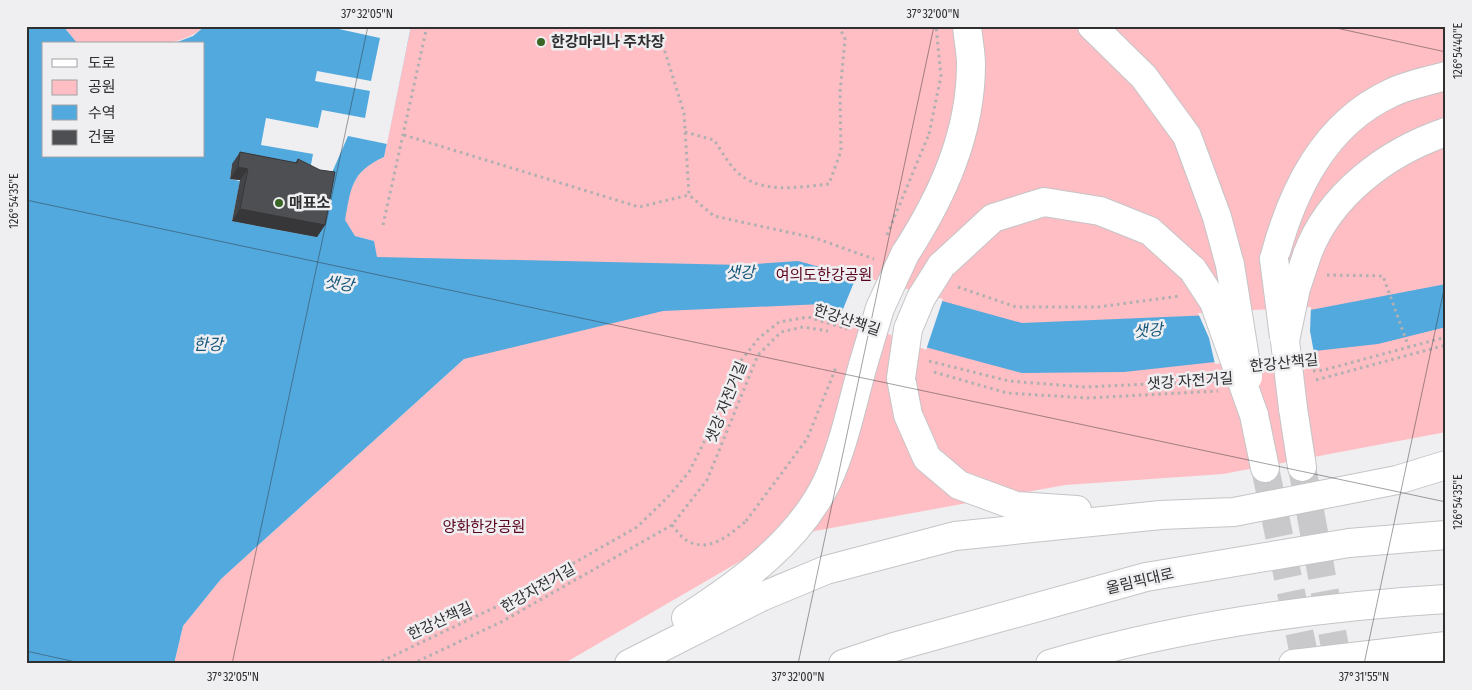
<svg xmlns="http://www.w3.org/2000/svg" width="1472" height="690" font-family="'Fira Sans Condensed','Noto Sans KR',sans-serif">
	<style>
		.green { fill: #febec3 }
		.water { fill: #52a9de }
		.pier { fill: #efeef1 }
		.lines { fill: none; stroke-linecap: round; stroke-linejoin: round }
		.trunk-tunnel { stroke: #c9c8ca; stroke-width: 28; stroke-dasharray: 28 14; stroke-linecap: butt }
		.secondary-casing { stroke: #c5c4c7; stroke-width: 30 }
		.trunk-casing { stroke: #c5c4c7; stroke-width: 30 }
		.path { stroke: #b0afb1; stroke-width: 3; stroke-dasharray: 2.5 4; stroke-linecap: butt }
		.secondary { stroke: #fff; stroke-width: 28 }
		.trunk { stroke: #fff; stroke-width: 28 }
		.secondary-bridge-casing { stroke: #c5c4c7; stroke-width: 30; stroke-linecap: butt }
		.trunk-bridge-casing { stroke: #c5c4c7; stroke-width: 30; stroke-linecap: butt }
		.path-bridge { stroke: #b0afb1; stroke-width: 3; stroke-dasharray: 2.5 4; stroke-linecap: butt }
		.secondary-bridge { stroke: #fff; stroke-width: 28 }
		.trunk-bridge { stroke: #fff; stroke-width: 28 }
		.wall { fill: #434447 }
		.shaded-wall { fill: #373739 }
		.building { fill: #4e4f52; stroke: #373739 }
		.ticks { fill: none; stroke: #2f2f30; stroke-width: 1; stroke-opacity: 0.45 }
		.poi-dot { fill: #396624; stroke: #efeef1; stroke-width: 2 }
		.labels { text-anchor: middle; stroke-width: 5; stroke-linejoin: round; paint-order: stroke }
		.poi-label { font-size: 15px; font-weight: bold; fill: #2f2f30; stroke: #efeef1; text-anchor: start }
		.park-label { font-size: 15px; fill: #59031d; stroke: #efeef1 }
		.street-label { font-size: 15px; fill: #2f2f30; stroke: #efeef1 }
		.water-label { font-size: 16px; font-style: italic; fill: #15577b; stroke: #efeef1 }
		.neatline { fill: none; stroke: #2f2f30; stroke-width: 2 }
		.ticks-label { font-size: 12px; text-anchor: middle; fill: #2f2f30 }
	</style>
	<rect width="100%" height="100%" fill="#efeef1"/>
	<g class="green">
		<path d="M63 26H205C175 54 116 44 78 44Z"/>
		<path d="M411 26H1446V432L1223 474 1065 485 782 537 563 664H174L183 626 221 579 464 359 376 257 374 241 355 236 344 221C351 188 351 172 384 157Z"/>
	</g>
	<path class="water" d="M26 26H63L78 44H44V156H204V44H172L193 36 205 26H411L384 157C351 172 351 188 345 220L355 236 374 241 377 257 742 265 798 261 1022 323 1305 311 1446 284V327L1378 344 1124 372 1022 373 925 347 823 304 663 311 464 359 221 579 183 626 174 664H26Z"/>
	<g class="pier">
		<path d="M325 26 383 28V26H411L387 144 348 136 327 184 317 237 232 221 240 181 230 179 232 164 288 175 310 170 313 154 261 145 266 118 318 128 322 110 365 118 370 91 315 81 317 71 371 81 380 38Z"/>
		<path d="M857 275 943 299 926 350 841 314Z"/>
		<path d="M1311 307 1310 331 1314 353 1215 364 1209 338 1198 313Z"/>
	</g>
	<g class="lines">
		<g class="trunk-tunnel">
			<path d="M1302 467 1338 664"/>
			<path d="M1265 468 1306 664"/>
		</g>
		<defs>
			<g id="secondary">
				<path d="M1092 26 1144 77 1187 136 1217 217 1230 265"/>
				<path d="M1274 259C1292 191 1324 124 1391 93 1407 85 1428 81 1446 76"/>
			</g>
			<g id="trunk">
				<path d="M905 254C942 197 971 134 971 64 971 52 968 39 967 26"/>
				<path d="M1307 255C1329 195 1387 152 1446 132"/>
				<path d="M941 266 993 218 1044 202 1100 211 1150 231 1193 270"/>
				<path d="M901 378 908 415 927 458 959 485 1016 506 1077 510"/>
				<path d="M1293 408 1302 467"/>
				<path d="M1254 415 1265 468"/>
				<path d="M686 618C740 583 798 542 827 482 844 445 852 404 863 365"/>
				<path d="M629 664 761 597 826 570 955 536 1161 515 1234 512 1397 480 1446 465"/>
				<path d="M843 664 894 647 1146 577 1349 543 1446 535"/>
				<path d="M1050 664C1179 626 1312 607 1446 599"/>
				<path d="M1293 664 1446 646"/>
			</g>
		</defs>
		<use href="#secondary" class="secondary-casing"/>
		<use href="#trunk" class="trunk-casing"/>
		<g class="path">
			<path d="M657 26 684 113 689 195 714 216 815 238 874 259"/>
			<path d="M685 132 714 140C721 150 728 163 736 171 761 195 798 187 829 184L841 151 840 93 845 39 839 26"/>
			<path d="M929 134 941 76 936 26"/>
			<path d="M404 135 639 207 689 195"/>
			<path d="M383 225 427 26"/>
			<path d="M1327 275 1383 276 1409 348"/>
			<path d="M958 287 1016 307H1098L1180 296"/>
			<path d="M929 361 1009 381 1085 387 1215 381"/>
			<path d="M1313 371 1324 370 1446 337"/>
			<path d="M934 372 1007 393 1087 398 1218 391"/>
			<path d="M1316 380 1446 345"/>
			<path d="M672 525C676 530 681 537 686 540 709 554 729 535 746 521"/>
			<path d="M376 664 502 604 637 527 667 498 689 472 707 436 735 368 759 338 779 322 808 317 847 329"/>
			<path d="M412 664 503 621 672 525 707 480 758 355 781 332 803 327 828 331"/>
		</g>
		<use href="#secondary" class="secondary"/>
		<use href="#trunk" class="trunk"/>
		<defs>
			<g id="secondary-bridge">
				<path d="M1274 259 1284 337"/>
				<path d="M1230 265 1248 377"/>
			</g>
			<g id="trunk-bridge">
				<path d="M1193 270 1214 302 1254 415"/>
				<path d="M863 365 880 308 905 254"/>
				<path d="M901 378 908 329 921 298 941 266"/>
				<path d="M1293 408 1285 341 1296 288 1307 255"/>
			</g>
		</defs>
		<use href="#secondary-bridge" class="secondary-bridge-casing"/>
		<use href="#trunk-bridge" class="trunk-bridge-casing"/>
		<g class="path-bridge">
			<path d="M887 235 929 134"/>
			<path d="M746 521 807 439 837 365"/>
		</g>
		<use href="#secondary-bridge" class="secondary-bridge"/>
		<use href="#trunk-bridge" class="trunk-bridge"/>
	</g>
	<path class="wall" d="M240 152 295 163 298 159 325 225 317 237 232 221 240 180 230 179 232 164Z"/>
	<g class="shaded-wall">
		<path d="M238 167 248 169 240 180 230 179Z"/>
		<path d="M240 209 325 225 317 237 232 221Z"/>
	</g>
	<path class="building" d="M240 152 297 163 298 159 320 170 335 172 325 225 240 209 248 169 238 167Z"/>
	<path class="ticks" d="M1327 26 1446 52M26 200 1446 502M26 651 85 664M232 664 368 26M798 664 934 26M1364 664 1446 280"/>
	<g class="poi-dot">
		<circle cx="541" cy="42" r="5"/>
		<circle cx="279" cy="203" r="5"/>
	</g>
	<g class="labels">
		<g class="poi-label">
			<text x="551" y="47">한강마리나 주차장</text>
			<text x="289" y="208">매표소</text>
		</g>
		<g class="park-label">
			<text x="824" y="280">여의도한강공원</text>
			<text x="484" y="532">양화한강공원</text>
		</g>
		<g class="street-label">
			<text transform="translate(847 320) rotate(18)" y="5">한강산책길</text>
			<text transform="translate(1284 363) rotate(-6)" y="5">한강산책길</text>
			<text transform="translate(1190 381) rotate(-4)" y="5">샛강 자전거길</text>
			<text transform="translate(726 402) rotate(-68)" y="5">샛강 자전거길</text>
			<text transform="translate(1140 581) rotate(-13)" y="5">올림픽대로</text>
			<text transform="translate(538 588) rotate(-30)" y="5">한강자전거길</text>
			<text transform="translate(440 621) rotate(-25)" y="5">한강산책길</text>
		</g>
		<g class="water-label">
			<text transform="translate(740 272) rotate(-1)" y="6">샛강</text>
			<text transform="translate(339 283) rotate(8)" y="6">샛강</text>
			<text transform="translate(1148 330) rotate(-5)" y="6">샛강</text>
			<text x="208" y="350">한강</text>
		</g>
	</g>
	<rect width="1472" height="690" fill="none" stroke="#efeef1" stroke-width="55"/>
	<rect x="42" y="42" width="162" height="115" fill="#efeef1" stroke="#a2a2a4"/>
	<rect x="52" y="59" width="25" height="8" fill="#ffffff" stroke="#a2a2a4"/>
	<text x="88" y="68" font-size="15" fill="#2f2f30">도로</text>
	<rect x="52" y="80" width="25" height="15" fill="#febec3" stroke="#a2a2a4"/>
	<text x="88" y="92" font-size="15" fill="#2f2f30">공원</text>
	<rect x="52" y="105" width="25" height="15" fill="#52a9de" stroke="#a2a2a4"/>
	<text x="88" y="118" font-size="15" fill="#2f2f30">수역</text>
	<rect x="52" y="130" width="25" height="15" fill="#4e4f52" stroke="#a2a2a4"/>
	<text x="88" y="142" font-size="15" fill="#2f2f30">건물</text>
	<rect x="28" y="28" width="1416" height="634" class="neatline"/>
	<g class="ticks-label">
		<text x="367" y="18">37°32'05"N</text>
		<text x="933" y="18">37°32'00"N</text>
		<text transform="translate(1458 51) rotate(-90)" y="4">126°54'40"E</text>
		<text transform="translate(14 201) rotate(-90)" y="4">126°54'35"E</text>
		<text transform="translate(1458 502) rotate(-90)" y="4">126°54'35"E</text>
		<text x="233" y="681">37°32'05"N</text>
		<text x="798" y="681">37°32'00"N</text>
		<text x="1364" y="681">37°31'55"N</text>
	</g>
</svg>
